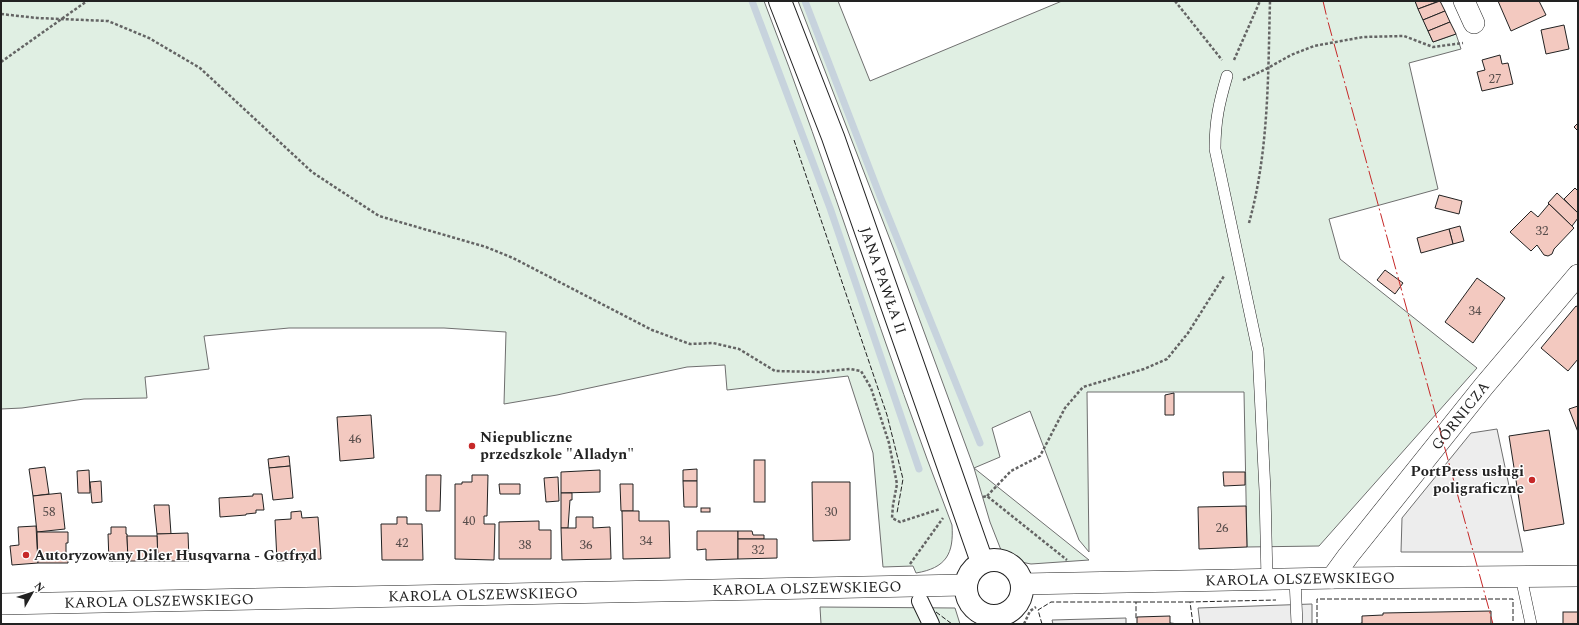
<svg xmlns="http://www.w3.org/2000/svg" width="1579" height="625" font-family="Spectral,serif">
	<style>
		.green { fill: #e0efe3; stroke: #6f6f6f }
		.parking { fill: #ededed; stroke: #6f6f6f }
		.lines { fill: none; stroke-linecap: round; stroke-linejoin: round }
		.stream { stroke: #c7d3dd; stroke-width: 7 }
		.building { fill: #f3c9c0; stroke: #222 }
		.service-casing { stroke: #222; stroke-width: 12 }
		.pedestrian-casing { stroke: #222; stroke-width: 18 }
		.minor-casing { stroke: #222; stroke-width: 22 }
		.primary-casing { stroke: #222; stroke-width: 24 }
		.path { stroke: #646464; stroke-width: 2.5; stroke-dasharray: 3 2; stroke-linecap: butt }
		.service { stroke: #fff; stroke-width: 11 }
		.pedestrian { stroke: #fff; stroke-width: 16 }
		.minor { stroke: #fff; stroke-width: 21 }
		.primary { stroke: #fff; stroke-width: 22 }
		.fence { stroke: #222; stroke-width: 1; stroke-dasharray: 5 2; stroke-linecap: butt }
		.power { stroke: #c62828; stroke-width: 1; stroke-dasharray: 14 3 2 3; stroke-linecap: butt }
		.poi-dot { fill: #c62828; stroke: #fff; stroke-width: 1.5 }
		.labels { text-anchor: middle; stroke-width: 3; stroke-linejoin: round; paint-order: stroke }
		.number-label { font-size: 13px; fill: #564c4a }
		.street-label { font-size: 15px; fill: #222; stroke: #fff }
		.poi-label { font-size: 15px; font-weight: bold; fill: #222; stroke: #fff; text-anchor: start }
	</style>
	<rect width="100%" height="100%" fill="#fff"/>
	<g class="green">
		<path d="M1 1H764C831 174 885 352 952 525 954 554 946 568 916 573L913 566 883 567 873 453 848 376 727 390 725 365 687 367 557 395 504 404 506 332 444 328H289L204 336 209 369 145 377 147 398 84 399 22 408 1 409Z"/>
		<path d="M798 1H838L870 81 1062 1H1415L1433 42 1456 34 1461 49 1409 63 1438 189 1329 219 1340 259 1477 368 1319 546 1247 547 1244 392H1087L1089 552 1079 540 1030 411 992 428 1000 457 974 468 1089 560 1031 564 1016 561 1001 550 990 522 974 468 894 250Z"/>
		<path d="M820 607 955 608 960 624H821Z"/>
	</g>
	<g class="parking">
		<path d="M1497 429 1523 552H1401L1402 518 1471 433Z"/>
		<path d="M1312 604V624H1200L1198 608Z"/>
		<path d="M1126 618V624H1053L1052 620Z"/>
	</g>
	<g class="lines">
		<g class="stream">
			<path d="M752 1 830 208 919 469"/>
			<path d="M805 1 880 196 980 443"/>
		</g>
	</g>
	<g class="building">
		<path d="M1415 1H1439L1418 9Z"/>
		<path d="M1440 1 1445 11 1423 20 1418 9Z"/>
		<path d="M1498 1H1539L1546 15 1511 31Z"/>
		<path d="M1445 11 1450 22 1428 31 1423 20Z"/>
		<path d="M1450 22 1456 34 1433 42 1428 31Z"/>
		<path d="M1564 25 1569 49 1546 54 1541 30Z"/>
		<path d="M1500 55 1502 64 1508 63 1513 84 1482 91 1477 72 1485 70 1482 60Z"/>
		<path d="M1578 123V131L1574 127Z"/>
		<path d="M1575 188 1578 191V213L1564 199Z"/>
		<path d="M1557 193 1578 213V218L1572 226 1548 203Z"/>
		<path d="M1439 195 1462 201 1459 214 1435 208Z"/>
		<path d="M1549 204 1574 228 1554 249 1552 254 1548 256 1544 255 1537 245 1531 251 1510 232 1531 211 1538 217Z"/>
		<path d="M1460 226 1464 241 1453 244 1449 229Z"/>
		<path d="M1449 229 1453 244 1421 253 1417 238Z"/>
		<path d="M1385 270 1403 283 1395 294 1377 280Z"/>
		<path d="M1477 278 1505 298 1473 343 1445 322Z"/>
		<path d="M1576 306 1578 307V359L1568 371 1541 348Z"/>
		<path d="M1174 393V415H1165V395Z"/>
		<path d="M1578 406V432L1569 409Z"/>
		<path d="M371 415 374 458 340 461 337 417Z"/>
		<path d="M1549 430 1564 524 1524 531 1509 436Z"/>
		<path d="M289 456 290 466 269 468 268 459Z"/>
		<rect x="754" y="460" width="11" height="42"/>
		<path d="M290 466 293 498 273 500 269 468Z"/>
		<path d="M45 467 49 494 33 496 29 469Z"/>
		<path d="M697 469V481H683V470Z"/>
		<path d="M89 470 90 493H78L77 471Z"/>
		<path d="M600 470V492L561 493V472Z"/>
		<path d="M1223 472H1245V485L1224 486Z"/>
		<path d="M426 475H441L440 511H426Z"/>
		<path d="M472 475H488L487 516H484V524H495L494 560 455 559V484H462V482H472Z"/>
		<path d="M558 477 559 501 546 502 544 478Z"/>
		<path d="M101 481 102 502 92 503 90 482Z"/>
		<path d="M683 481H697V507H684Z"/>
		<path d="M812 482H850V540L813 541Z"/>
		<path d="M499 484H520V494H500Z"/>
		<path d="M620 484H633V511H621Z"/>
		<path d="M61 493 65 529 37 532 33 496Z"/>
		<path d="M561 493H572V500H570L568 528H561Z"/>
		<path d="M253 494H262L264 510H256V513L246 514V515L220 517 219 498 253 496Z"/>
		<path d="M154 505H169L171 534H157Z"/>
		<path d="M1246 506 1247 547 1199 549 1198 507Z"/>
		<rect x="701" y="508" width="9" height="4"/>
		<path d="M301 511 302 518 318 517 321 559 277 561 275 520 291 519V512Z"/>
		<path d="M622 511H639V521H669L670 558 623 559Z"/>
		<path d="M397 517H407V524H422L423 560H382L381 524H397Z"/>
		<path d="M576 517H593V528L610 527 611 559 562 560 561 528H576Z"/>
		<path d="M539 521V530H551V559H499V522Z"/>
		<path d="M36 526 38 563 12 565 10 546 19 545 18 527Z"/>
		<path d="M111 527H126V534H127L128 561H109L108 534H111Z"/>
		<path d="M697 531H738V559L706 560V549L697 550Z"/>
		<path d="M738 531H752L753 535H764V539H738Z"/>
		<path d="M37 532H68V543H66V560H68V563H38Z"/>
		<path d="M188 533 189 561H158L157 534Z"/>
		<path d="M127 536H157L158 561H128Z"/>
		<path d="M738 539H777V558L738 559Z"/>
		<path d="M1491 611V624H1358L1362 623V616L1383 615V613Z"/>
		<rect x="1563" y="612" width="15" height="12"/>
		<path d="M1170 616V623L1179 624H1137V617Z"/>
	</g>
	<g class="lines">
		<defs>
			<g id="service">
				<path d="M1227 76C1219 103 1215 121 1215 149L1258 351 1265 491 1267 580"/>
				<path d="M1521 577 1531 624"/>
				<path d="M1295 579 1297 624"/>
			</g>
			<path id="pedestrian" d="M920 601 931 624"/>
			<g id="minor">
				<path d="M1464 1 1474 23"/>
				<path id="s1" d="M1332 578 1348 556 1484 386 1578 275"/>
				<path id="s2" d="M1022 584 1337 578 1578 576"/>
				<path id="s3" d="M1 604 965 585"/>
			</g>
			<g id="primary">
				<path id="s4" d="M780 1 833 137 982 562"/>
				<circle cx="994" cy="588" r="28"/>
			</g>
		</defs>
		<use href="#service" class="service-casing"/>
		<use href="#pedestrian" class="pedestrian-casing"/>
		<use href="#minor" class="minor-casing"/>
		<use href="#primary" class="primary-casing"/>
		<g class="path">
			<path d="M1175 1 1222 60"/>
			<path d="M1 14 37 18 108 21 149 38 200 68 312 172 379 216 486 247 513 258 652 330 690 344 713 343 739 349 775 371 819 372 850 369 861 371 871 388 889 443 897 484 893 505 892 518 900 522 940 509"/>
			<path d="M1234 60 1260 1"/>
			<path d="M1 62 87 1"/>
			<path d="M1243 80 1268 68 1291 55 1314 46 1363 37 1404 36 1433 47 1463 43"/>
			<path d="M1249 223C1269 151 1268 75 1270 1"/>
			<path d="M987 496 1011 471 1040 456 1065 408 1083 387 1144 369 1167 359 1188 333 1224 276"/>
			<path d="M983 497 987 496 1067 560"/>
			<path d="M910 564 943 518"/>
			<path d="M969 607C976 611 983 616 987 624"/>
			<path d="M1024 624 1030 611 1036 607"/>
		</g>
		<use href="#service" class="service"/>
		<use href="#pedestrian" class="pedestrian"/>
		<use href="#minor" class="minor"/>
		<use href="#primary" class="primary"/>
		<g class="fence">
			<path d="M794 140 887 415 903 479 897 513"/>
			<path d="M1136 602H1190"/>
			<path d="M936 612 952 624"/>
			<path d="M1042 624 1038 610 1051 602H1136V620"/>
			<path d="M1193 624 1190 602 1276 600"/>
			<path d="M1317 624V599H1513V624"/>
		</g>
		<path class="power" d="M1323 1 1327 18 1493 624"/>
	</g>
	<g class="poi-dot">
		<circle cx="472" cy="446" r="4"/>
		<circle cx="1532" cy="480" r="4"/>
		<circle cx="26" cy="555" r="4"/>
	</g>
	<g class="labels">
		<g class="number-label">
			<text x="1495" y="83">27</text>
			<text x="1542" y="235">32</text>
			<text x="1475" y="315">34</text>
			<text x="355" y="443">46</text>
			<text x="49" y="516">58</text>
			<text x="831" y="516">30</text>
			<text x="469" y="525">40</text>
			<text x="1222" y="532">26</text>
			<text x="646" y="545">34</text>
			<text x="402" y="547">42</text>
			<text x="525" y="549">38</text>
			<text x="586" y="549">36</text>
			<text x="758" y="554">32</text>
		</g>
		<g class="street-label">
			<text dy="5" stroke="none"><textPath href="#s4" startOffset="298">JANA PAWŁA II</textPath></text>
			<text dy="5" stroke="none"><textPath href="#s1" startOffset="207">GÓRNICZA</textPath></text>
			<text dy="5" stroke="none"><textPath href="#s2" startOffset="278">KAROLA OLSZEWSKIEGO</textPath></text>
			<text dy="5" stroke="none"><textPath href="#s3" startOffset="806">KAROLA OLSZEWSKIEGO</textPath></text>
			<text dy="5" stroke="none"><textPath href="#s3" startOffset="482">KAROLA OLSZEWSKIEGO</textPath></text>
			<text dy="5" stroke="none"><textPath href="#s3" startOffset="158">KAROLA OLSZEWSKIEGO</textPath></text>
		</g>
		<g class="poi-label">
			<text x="480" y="442">Niepubliczne<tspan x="480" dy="17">przedszkole "Alladyn"</tspan></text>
			<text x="1524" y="476" text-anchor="end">PortPress usługi<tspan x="1524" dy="17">poligraficzne</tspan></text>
			<text x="34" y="560">Autoryzowany Diler Husqvarna - Gotfryd</text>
		</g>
	</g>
	<rect width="1579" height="625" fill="none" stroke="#222222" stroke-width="4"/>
	<g transform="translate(32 593) rotate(51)" stroke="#ffffff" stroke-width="3" paint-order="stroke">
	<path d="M0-3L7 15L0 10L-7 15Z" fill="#222222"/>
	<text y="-6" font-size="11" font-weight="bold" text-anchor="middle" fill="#222222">N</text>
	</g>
</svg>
